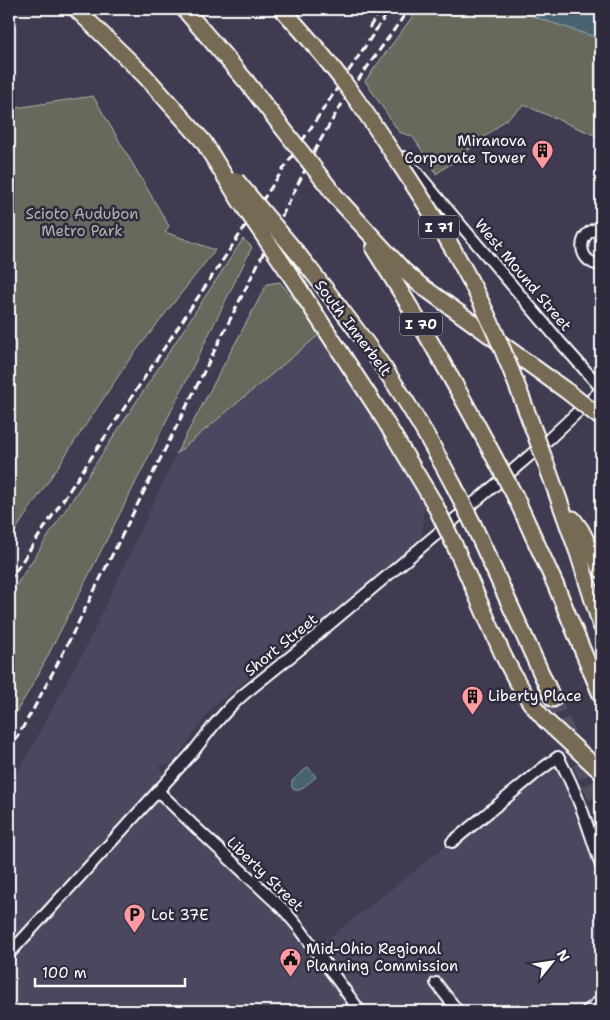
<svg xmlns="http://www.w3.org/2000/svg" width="610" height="1020" font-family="'Shantell Sans',sans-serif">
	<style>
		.built { fill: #4c475f }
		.green { fill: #66695b; stroke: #b2b4ad }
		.water { fill: #496270; stroke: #92a1a9 }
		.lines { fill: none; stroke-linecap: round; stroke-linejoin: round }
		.highway-tunnel { stroke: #534f62; stroke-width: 15; stroke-dasharray: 15 8; stroke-linecap: butt }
		.minor-casing { stroke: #fff; stroke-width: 14 }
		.highway-casing { stroke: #fff; stroke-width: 19 }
		.minor { stroke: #2f2a3d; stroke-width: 10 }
		.highway { stroke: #766a54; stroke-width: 15 }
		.rail { stroke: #fff; stroke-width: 3; stroke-dasharray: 8 4; stroke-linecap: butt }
		.highway-bridge-casing { stroke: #fff; stroke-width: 19; stroke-linecap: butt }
		.highway-bridge { stroke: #766a54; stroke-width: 15 }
		.labels { text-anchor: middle; stroke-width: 5; stroke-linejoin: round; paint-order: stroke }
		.shield { fill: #2f2a3d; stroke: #c1bfc5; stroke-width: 1 }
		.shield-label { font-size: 14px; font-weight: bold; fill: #fff }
		.poi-label { font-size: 15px; fill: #fff; stroke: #2f2a3d; text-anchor: start }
		.park-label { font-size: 15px; fill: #b2b4ad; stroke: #2f2a3d }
		.street-label { font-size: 15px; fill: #fff; stroke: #2f2a3d }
	</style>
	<rect width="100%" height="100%" fill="#403b51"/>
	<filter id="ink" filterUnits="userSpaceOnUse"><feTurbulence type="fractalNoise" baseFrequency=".02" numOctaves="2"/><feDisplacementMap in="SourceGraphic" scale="10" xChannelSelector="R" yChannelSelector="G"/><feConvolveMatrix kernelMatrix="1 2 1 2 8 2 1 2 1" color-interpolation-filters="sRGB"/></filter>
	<g filter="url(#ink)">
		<path class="built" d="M321 333 424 502 421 547 213 706 172 765H160L174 808 318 946 370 906 562 754 571 769 601 847V1011H9V784L19 770 90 639 176 454Z"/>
		<g class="green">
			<path d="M418 9H514L535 17 601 39V138L524 105 460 157 436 174 434 169 413 137 399 132 365 81Z"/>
			<path d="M93 96 169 226 165 232 215 250 129 360 9 540V109Z"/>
			<path d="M243 239 252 247 142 470 36 679 9 724V596Z"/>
			<path d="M280 282 321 333 176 454 267 284Z"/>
		</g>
		<g class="water">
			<path d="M514 9H601V39L535 17Z"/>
			<path d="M308 767 316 777 300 790H295L292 788V781Z"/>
		</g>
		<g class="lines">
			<path class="highway-tunnel" d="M553 699 587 779 601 808"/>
			<defs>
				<g id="minor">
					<path d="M404 157 443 204 560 342 601 388"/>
					<path d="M601 228C576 230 576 263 601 265"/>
					<path d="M158 791 193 825 284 910 300 929 360 1011"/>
					<path d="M452 842 539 771 558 757C577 791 589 829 601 866"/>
					<path d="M9 954 158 791 193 752 214 725 231 706 244 694 305 645 513 470 549 439 601 390"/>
					<path d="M436 983 458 1011"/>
					<path d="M587 1011 601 1000"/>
				</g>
				<g id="highway">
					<path d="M76 9 145 76 203 141"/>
					<path d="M184 9 246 81"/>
					<path d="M338 199 402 269 419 284 568 392"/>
					<path d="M374 249C417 316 456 385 493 455"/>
					<path d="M298 254C330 295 363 336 392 380 415 414 435 450 454 486"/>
					<path d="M287 270 382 416 434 503"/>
					<path d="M549 472 578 553 601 626"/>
					<path d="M515 496 556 586 601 695"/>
					<path d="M573 519 581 530 601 570"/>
					<path d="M473 524 553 699"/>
					<path d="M453 542 503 655 515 678 530 702 545 720"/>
				</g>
			</defs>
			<use href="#minor" class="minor-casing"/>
			<use href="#highway" class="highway-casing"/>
			<use href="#minor" class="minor"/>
			<use href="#highway" class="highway"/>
			<g class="rail">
				<path d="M369 28 381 9"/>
				<path d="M9 581 390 9"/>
				<path d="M9 751 34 708 63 653 316 148 338 110 358 80 409 9"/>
			</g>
			<defs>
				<g id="highway-bridge">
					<path d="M282 9C304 33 326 58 345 84 365 111 383 138 401 166 427 205 452 245 473 286 504 346 526 409 549 472"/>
					<path d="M246 81 338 199"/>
					<path d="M203 141 240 201 287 270"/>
					<path d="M236 180 298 254"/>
					<path d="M568 392 601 418"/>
					<path d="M493 455 515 496"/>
					<path d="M454 486 473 524"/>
					<path d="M434 503 453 542"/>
					<path d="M545 720 601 772"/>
				</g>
			</defs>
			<use href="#highway-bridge" class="highway-bridge-casing"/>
			<use href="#highway-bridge" class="highway-bridge"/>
		</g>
	</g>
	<defs>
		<symbol id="building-pin" viewBox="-11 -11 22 30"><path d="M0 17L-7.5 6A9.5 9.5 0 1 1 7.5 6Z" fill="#ff9aa2" stroke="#2f2a3d"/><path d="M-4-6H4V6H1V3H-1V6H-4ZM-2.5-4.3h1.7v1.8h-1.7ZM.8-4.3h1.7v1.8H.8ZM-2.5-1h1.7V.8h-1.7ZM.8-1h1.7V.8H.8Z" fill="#111"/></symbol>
		<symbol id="parking-pin" viewBox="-11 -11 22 30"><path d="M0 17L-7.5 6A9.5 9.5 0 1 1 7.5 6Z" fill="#ff9aa2" stroke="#2f2a3d"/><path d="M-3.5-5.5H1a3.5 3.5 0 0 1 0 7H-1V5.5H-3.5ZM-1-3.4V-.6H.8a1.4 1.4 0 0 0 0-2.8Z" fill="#111"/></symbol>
		<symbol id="civic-pin" viewBox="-11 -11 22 30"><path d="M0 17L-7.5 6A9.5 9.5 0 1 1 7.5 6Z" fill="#ff9aa2" stroke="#2f2a3d"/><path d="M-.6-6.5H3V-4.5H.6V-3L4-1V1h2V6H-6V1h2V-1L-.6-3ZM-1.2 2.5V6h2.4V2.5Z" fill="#111"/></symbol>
	</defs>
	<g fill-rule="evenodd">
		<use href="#building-pin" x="530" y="138" width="25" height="34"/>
		<use href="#building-pin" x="460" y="684" width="25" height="34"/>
		<use href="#parking-pin" x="122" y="902" width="25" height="34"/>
		<use href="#civic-pin" x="278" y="946" width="25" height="34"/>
	</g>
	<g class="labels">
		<g class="shield">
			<rect x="419" y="215.5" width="40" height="23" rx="4"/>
			<rect x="400" y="312.5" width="42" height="23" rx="4"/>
		</g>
		<g class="shield-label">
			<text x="439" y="232">I 71</text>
			<text x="421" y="329">I 70</text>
		</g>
		<g class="poi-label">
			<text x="526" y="146" text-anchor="end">Miranova<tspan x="526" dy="17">Corporate Tower</tspan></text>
			<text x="488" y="701">Liberty Place</text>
			<text x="151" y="920">Lot 37E</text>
			<text x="306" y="954">Mid-Ohio Regional<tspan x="306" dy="17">Planning Commission</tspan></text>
		</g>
		<g class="park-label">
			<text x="82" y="219">Scioto Audubon<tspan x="82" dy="17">Metro Park</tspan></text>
		</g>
		<g class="street-label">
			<text transform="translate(523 275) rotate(50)" y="5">West Mound Street</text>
			<text transform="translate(353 328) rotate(53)" y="5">South Innerbelt</text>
			<text transform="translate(281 645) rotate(-39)" y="5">Short Street</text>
			<text transform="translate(265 874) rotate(44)" y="5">Liberty Street</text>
		</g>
	</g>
	<rect width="610" height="1020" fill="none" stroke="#2f2a3d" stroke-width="30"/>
	<rect x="15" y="15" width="580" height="990" fill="none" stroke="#fff" stroke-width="2" filter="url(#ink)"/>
	<g transform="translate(552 962) rotate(60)" stroke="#2f2a3d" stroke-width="4" paint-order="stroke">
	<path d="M0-4L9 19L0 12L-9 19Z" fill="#ffffff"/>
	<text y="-8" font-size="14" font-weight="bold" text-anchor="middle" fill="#ffffff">N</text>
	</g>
	<path d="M35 978v8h150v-8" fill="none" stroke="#ffffff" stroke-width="2.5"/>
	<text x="42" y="978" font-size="15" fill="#ffffff" stroke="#2f2a3d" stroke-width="4" paint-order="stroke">100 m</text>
</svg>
